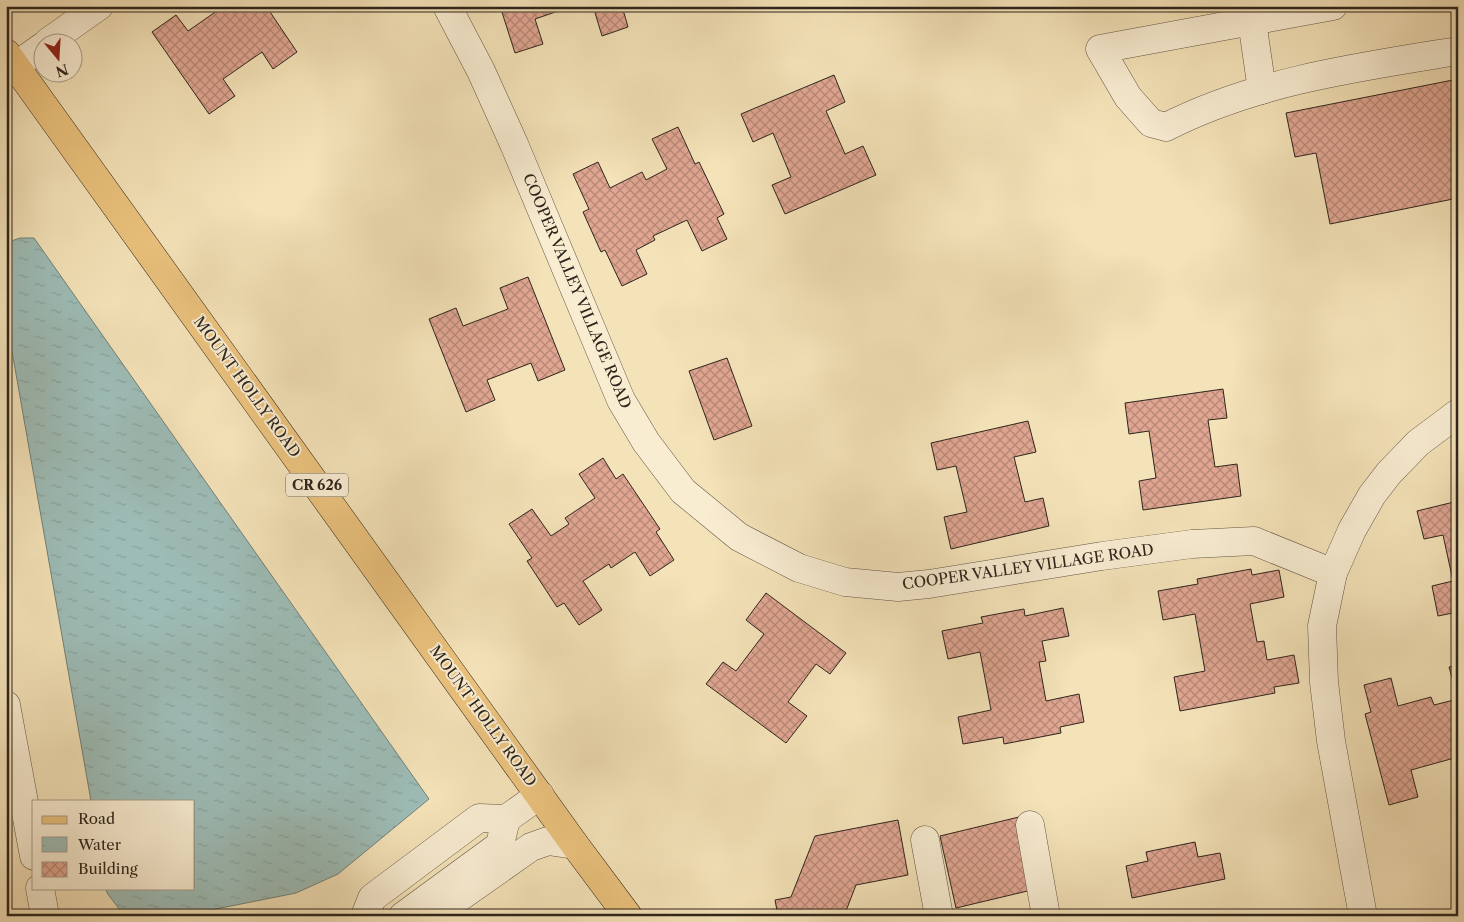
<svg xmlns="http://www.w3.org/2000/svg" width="1464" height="922" font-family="'Libre Caslon Text',serif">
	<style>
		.water { fill: url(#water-ripples); stroke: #718078 }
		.building { fill: url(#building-cross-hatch); stroke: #2e251c }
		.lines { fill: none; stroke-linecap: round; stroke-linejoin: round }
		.minor-casing { stroke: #605443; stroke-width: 29 }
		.major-casing { stroke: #2e251c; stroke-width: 29 }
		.minor { stroke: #f8ecd1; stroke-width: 28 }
		.major { stroke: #eac17c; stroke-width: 28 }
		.labels { text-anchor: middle; stroke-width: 4; stroke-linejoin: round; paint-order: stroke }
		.shield { fill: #f8ecd1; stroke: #6b6152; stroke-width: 1 }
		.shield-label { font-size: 14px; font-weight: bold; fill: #2e251c }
		.street-label { font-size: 15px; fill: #2e251c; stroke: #f8ecd1 }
	</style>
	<defs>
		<pattern id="water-ripples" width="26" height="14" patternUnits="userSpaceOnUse" patternTransform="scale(1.25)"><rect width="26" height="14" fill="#9dbcb6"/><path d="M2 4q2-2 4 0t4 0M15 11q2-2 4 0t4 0" fill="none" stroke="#88a19c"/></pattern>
		<pattern id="building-cross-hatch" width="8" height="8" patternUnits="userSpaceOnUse" patternTransform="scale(1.25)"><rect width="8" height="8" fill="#e0a692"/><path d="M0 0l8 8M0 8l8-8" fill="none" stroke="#b68776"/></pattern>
	</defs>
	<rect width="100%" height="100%" fill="#f4e2b8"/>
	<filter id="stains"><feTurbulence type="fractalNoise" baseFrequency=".004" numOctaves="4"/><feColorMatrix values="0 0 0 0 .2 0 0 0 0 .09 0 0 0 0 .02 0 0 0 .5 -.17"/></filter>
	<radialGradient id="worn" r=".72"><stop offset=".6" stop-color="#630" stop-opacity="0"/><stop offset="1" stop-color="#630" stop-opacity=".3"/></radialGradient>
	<path class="water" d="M20 238H34L429 799 338 874 296 893 181 916H131L120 910 107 893 106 888H194V801H91L6 317V243Z"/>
	<g class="building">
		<path d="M224 6H266L297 52 273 69 262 52 223 79 235 96 209 114 152 32 176 15 188 31Z"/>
		<path d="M500 6H573L535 19 543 44 515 53Z"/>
		<path d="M593 6H622L628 27 602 36Z"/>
		<path d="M834 75 845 102 826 111 845 154 863 146 876 175 785 214 772 185 791 177 773 133 753 142 741 114Z"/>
		<path d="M1458 79V198L1330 224 1316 153 1295 157 1286 113Z"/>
		<path d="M678 127 695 164 699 162 724 214 717 218 727 239 702 251 687 220 653 236 655 240 636 250 647 274 622 286 605 250 601 252 583 212 589 209 573 174 598 162 610 188 642 172 646 180 667 169 652 139Z"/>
		<path d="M528 277 565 370 538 381 531 363 487 380 495 400 466 412 429 319 456 308 463 326 508 309 500 288Z"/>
		<path d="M727 358 752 426 714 440 689 371Z"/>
		<path d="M1223 389 1227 418 1208 420 1215 467 1237 464 1241 496 1143 510 1139 481 1156 478 1149 431 1129 434 1125 403Z"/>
		<path d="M1028 421 1036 452 1014 457 1025 502 1043 498 1049 526 951 549 944 517 967 512 956 466 937 470 931 443Z"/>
		<path d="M603 458 616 479 623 474 660 529 656 532 674 560 650 576 635 552 611 568 609 564 583 581 602 610 579 625 564 603 557 607 527 561 532 558 509 524 532 509 551 536 569 524 565 518 595 498 579 474Z"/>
		<path d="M1458 501V612L1438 616 1432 586 1453 581 1443 535 1424 539 1417 511Z"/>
		<path d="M1251 569 1252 575 1279 570 1284 597 1250 604 1257 642 1264 641 1267 660 1294 655 1299 683 1274 687 1275 693 1180 711 1174 677 1205 671 1195 614 1163 620 1158 591 1198 584 1197 579Z"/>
		<path d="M766 593 846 653 830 674 816 664 788 702 807 716 786 743 706 684 723 662 736 671 764 634 746 620Z"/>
		<path d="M1063 608 1069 636 1042 641 1046 661 1039 662 1046 701 1079 694 1084 722 1060 727 1061 733 1004 744 1003 737 963 744 958 717 991 710 980 652 948 659 942 631 983 623 981 617 1024 609 1025 616Z"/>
		<path d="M1458 665V699L1449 667Z"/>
		<path d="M1391 678 1398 706 1431 697 1434 705 1458 699V757L1411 770 1418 797 1389 805 1365 714 1371 712 1364 685Z"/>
		<path d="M1019 817 1036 889 956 908 940 836Z"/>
		<path d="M898 820 908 875 856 885 844 916H778L775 900 791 897 815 836Z"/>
		<path d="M1195 842 1198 857 1220 853 1225 879 1132 898 1126 866 1148 861 1146 852Z"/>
	</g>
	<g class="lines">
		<defs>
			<g id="minor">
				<path d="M447 6 481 71 514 144 621 400 646 442 683 491 739 537 799 568 845 582 898 587 929 584 1102 556 1192 544 1254 541 1333 573"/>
				<path d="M1333 6 1100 49 1128 97 1151 123 1166 127C1256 81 1359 67 1458 51"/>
				<path d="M1252 21 1262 90"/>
				<path d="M48 42 99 6"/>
				<path d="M6 73 42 47"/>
				<path d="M6 705 34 856"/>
				<path d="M1030 825 1046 916"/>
				<path d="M925 840 939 916"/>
				<path d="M40 888 45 916"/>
				<path d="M365 916 372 898 479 818 506 819 540 795"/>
				<path d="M403 916 500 845 506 819"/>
				<path d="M433 916 531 847 548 841 575 845"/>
				<path d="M1363 916 1331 741 1324 682 1322 626 1333 573 1352 530 1372 495 1389 473 1418 443 1458 413"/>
			</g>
			<path id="major" d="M6 53 575 845 628 916"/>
		</defs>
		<use href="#minor" class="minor-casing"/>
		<use href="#major" class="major-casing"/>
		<use href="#minor" class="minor"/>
		<use href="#major" class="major"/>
	</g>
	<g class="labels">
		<rect class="shield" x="286" y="473.5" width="62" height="23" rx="4"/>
		<g class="shield-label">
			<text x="317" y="490">CR 626</text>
		</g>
		<g class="street-label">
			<text transform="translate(577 291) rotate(67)" y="5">COOPER VALLEY VILLAGE ROAD</text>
			<text transform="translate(247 387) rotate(54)" y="5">MOUNT HOLLY ROAD</text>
			<text transform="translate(1028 567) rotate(-8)" y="5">COOPER VALLEY VILLAGE ROAD</text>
			<text transform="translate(483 716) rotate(54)" y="5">MOUNT HOLLY ROAD</text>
		</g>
	</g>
	<rect width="1464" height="922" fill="none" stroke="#f4e2b8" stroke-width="25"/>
	<rect x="8" y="8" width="1449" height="907" fill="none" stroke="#2e251c" stroke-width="2.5"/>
	<rect x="12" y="12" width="1439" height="897" fill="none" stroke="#2e251c"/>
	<rect x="32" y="800" width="162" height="90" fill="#f8ecd1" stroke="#a79c89"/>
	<rect x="42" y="816" width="25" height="8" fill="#eac17c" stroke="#a79c89"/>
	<text x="78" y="824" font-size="15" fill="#2e251c">Road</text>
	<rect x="42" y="837" width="25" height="15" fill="url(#water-ripples)" stroke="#a79c89"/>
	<text x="78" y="850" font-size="15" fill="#2e251c">Water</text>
	<rect x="42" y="862" width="25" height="15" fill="url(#building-cross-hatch)" stroke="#a79c89"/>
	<text x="78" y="874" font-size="15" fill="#2e251c">Building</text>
	<g transform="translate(58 58) rotate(162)"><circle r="24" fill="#f8ecd1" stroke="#a79c89"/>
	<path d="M0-4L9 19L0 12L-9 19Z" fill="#8f2418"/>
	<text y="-8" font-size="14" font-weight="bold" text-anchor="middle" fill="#2e251c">N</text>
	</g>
	<rect width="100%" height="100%" filter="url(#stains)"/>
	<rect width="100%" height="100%" fill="url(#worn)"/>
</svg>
